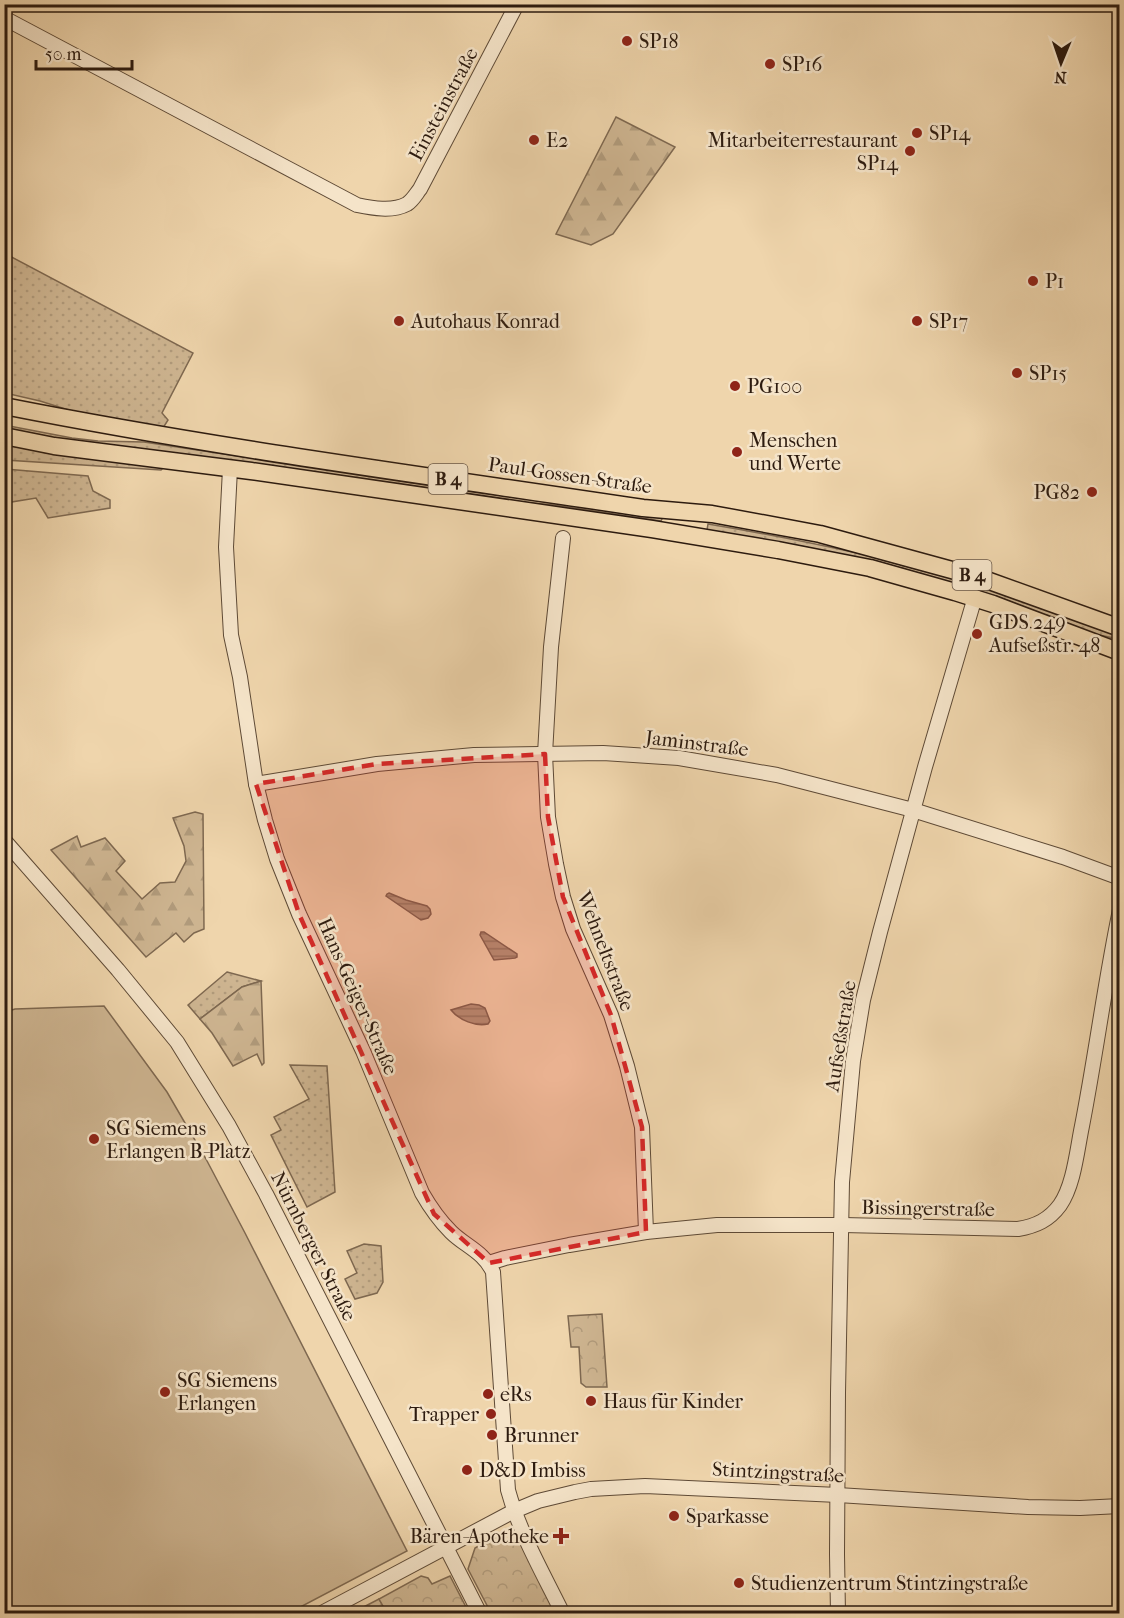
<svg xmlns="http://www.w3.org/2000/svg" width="1124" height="1618" font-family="'IM FELL French Canon',serif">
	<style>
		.grass { fill: url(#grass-dots); stroke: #7e6850; stroke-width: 1.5 }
		.forest { fill: url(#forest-firs); stroke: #7e6850; stroke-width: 1.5 }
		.park { fill: url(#park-crowns); stroke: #7e6850; stroke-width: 1.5 }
		.pitch { fill: #ceb591; stroke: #7e6850; stroke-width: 1.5 }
		.water { fill: url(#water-rules); stroke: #7a654d; stroke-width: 1.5 }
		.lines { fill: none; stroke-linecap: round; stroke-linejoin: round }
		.minor-casing { stroke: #5e4a36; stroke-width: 16 }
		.major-casing { stroke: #2d1b0f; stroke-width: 19 }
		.minor { stroke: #f5e4c9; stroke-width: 14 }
		.major { stroke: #efd5ac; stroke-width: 16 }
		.marked { fill: #d62828; fill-opacity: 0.2; stroke: #d62828; stroke-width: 4.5; stroke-dasharray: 12 8; stroke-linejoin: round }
		.poi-dot { fill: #8f2418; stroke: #f5e4c9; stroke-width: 2 }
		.labels { text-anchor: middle; stroke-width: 5; stroke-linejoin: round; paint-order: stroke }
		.shield { fill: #f5e4c9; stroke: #695747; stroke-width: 1.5 }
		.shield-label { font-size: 18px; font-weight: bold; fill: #2d1b0f }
		.poi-label { font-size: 20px; fill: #2d1b0f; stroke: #f5e4c9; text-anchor: start }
		.street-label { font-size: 20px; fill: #2d1b0f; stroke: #f5e4c9 }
	</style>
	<defs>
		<pattern id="grass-dots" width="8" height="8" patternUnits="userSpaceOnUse" patternTransform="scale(1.5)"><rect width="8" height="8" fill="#ceb591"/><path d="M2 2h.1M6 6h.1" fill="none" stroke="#b19b7c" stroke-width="1.8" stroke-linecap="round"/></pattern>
		<pattern id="forest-firs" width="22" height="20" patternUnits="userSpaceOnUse" patternTransform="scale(1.5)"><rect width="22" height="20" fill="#ceb591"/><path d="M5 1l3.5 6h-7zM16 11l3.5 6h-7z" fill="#b19b7c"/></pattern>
		<pattern id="park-crowns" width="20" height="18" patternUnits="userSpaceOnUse" patternTransform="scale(1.5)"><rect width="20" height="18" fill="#ceb591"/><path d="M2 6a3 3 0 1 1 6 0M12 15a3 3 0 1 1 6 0" fill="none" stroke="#b19b7c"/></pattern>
		<pattern id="water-rules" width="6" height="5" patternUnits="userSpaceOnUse" patternTransform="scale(1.5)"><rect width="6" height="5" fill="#ad9677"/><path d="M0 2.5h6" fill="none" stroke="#8d7a60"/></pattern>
	</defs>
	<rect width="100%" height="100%" fill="#efd5ac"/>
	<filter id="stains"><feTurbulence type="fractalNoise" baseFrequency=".00333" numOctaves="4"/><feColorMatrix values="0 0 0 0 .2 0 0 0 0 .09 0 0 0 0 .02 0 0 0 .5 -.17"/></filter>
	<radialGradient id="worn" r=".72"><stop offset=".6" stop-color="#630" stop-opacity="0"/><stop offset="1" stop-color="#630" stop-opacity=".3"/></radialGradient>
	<g class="grass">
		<path d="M4 253 193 353 162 413 168 420 163 428 75 412 40 401 5 393Z"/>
		<path d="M4 425 72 438 98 441 144 442 224 454 642 515 661 518 662 519 661 521 654 520 554 505 517 502 99 446 5 431Z"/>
		<path d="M4 444 164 467 161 470 5 460Z"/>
		<path d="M5 469 88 476 93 491 110 500V508L48 518 36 498 5 503Z"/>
		<path d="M708 524C786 537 864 553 941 574 1002 590 1060 614 1119 634V639L1094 634 996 596 806 547 707 530Z"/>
		<path d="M227 972 261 981 242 987 200 1019 188 1005Z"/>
		<path d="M290 1065 327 1066 335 1192 307 1207 271 1135 281 1130 274 1117 309 1099Z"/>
		<path d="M364 1244 381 1246 383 1282 377 1293 355 1299 345 1279 357 1273 347 1251Z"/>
		<path d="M379 1599 387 1613 350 1614Z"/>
	</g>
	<g class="forest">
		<path d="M616 117 675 147 613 234 591 245 556 234Z"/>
		<path d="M195 812 203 814 204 929 194 933 184 942 176 933 146 957 51 850 77 836 81 847 105 838 125 861 116 871 142 899 160 883 175 882 186 861 184 846 173 818Z"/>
		<path d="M261 981 264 1063 262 1065 257 1054 233 1066 212 1033 200 1019 242 987Z"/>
	</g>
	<g class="park">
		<path d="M602 1314 607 1387H586L581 1383 579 1347H571L568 1316Z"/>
		<path d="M498 1535 503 1543 517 1535 557 1613H491L468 1569 475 1548Z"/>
		<path d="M421 1576 428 1578 432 1584 450 1576 469 1613H387L379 1599Z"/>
	</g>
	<path class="pitch" d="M104 1006 167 1092 206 1159 245 1233 407 1551 289 1613H5V1012L15 1009Z"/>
	<g class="water">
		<path d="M389 893 406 900 427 906 430 909 431 914 428 918 421 920 386 896 387 894Z"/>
		<path d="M481 932H484L517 954V957L515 958 494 960 480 935Z"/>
		<path d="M471 1004 479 1005 485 1008 490 1021 488 1024C476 1027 459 1020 451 1010Z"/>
	</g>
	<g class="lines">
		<defs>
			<g id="minor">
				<path d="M4 18 357 205C372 208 392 212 407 204 413 200 416 194 420 189L517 4"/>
				<path d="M230 469 226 547 231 635 240 677 256 784 265 820 277 859 299 914 363 1051 422 1193C430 1207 439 1220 451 1232 465 1246 484 1252 493 1272L508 1490C520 1534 543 1573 563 1614"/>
				<path d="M563 538 551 647 545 754 548 817 556 864 563 897 573 929 611 1015 627 1066 642 1127 646 1232"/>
				<path d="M256 784 377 764 474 755 603 753 679 758 777 775 913 810 1063 857 1120 878"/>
				<path d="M4 840 118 970 177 1042 229 1126 266 1194 480 1614"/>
				<path d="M489 1263 505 1258 569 1245 646 1232 717 1225H843L1018 1229C1036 1226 1049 1220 1060 1205 1074 1185 1077 1150 1082 1126 1096 1054 1105 982 1120 910"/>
				<path d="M320 1614 514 1511 538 1501 575 1492 591 1489 645 1486 838 1495 1028 1507 1080 1508 1120 1506"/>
				<path d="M838 1614 837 1554 838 1393 842 1182 853 1061 863 1000 880 932 925 767 975 597"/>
			</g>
			<g id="major">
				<path d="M4 406C216 448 430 476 643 508L712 514 820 534 981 578 1120 628"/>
				<path d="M4 436 54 446 251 471 652 529 778 550 870 568 955 592 993 604 1120 652"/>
			</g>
		</defs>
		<use href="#minor" class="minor-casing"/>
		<use href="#major" class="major-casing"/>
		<use href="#minor" class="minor"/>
		<use href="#major" class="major"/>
	</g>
	<path class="marked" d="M545 754 548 817 563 897 611 1015 642 1127 646 1232 489 1263 434 1214 299 914 256 784 377 764Z"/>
	<g class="poi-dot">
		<circle cx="627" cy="41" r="6"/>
		<circle cx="770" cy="64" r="6"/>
		<circle cx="917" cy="133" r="6"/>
		<circle cx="534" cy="140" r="6"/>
		<circle cx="910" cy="151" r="6"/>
		<circle cx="1033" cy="281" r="6"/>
		<circle cx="399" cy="321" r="6"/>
		<circle cx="917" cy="321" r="6"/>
		<circle cx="1017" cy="373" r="6"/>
		<circle cx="735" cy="386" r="6"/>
		<circle cx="737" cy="452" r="6"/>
		<circle cx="1092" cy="492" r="6"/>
		<circle cx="977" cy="634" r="6"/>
		<circle cx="94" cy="1139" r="6"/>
		<circle cx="165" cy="1392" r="6"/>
		<circle cx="488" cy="1394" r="6"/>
		<circle cx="591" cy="1401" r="6"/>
		<circle cx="491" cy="1414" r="6"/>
		<circle cx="492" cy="1435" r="6"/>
		<circle cx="467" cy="1470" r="6"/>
		<circle cx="674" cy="1516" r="6"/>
		<path d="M558 1527h6v6h6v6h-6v6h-6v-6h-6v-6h6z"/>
		<circle cx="739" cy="1583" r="6"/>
	</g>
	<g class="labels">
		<g class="shield">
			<rect x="428.5" y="464" width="39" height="30" rx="4.5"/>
			<rect x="952.5" y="560" width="39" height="30" rx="4.5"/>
		</g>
		<g class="shield-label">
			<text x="448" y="485">B 4</text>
			<text x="972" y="581">B 4</text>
		</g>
		<g class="poi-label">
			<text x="639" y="48">SP18</text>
			<text x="782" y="71">SP16</text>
			<text x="929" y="140">SP14</text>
			<text x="546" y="147">E2</text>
			<text x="898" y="147" text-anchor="end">Mitarbeiterrestaurant<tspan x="898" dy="23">SP14</tspan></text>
			<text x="1045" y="288">P1</text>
			<text x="411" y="328">Autohaus Konrad</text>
			<text x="929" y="328">SP17</text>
			<text x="1029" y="380">SP15</text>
			<text x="747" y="393">PG100</text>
			<text x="749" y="447">Menschen<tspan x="749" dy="23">und Werte</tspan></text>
			<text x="1080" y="499" text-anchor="end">PG82</text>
			<text x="989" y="629">GDS 249<tspan x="989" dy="23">Aufseßstr. 48</tspan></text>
			<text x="106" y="1135">SG Siemens<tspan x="106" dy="23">Erlangen B-Platz</tspan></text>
			<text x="177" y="1387">SG Siemens<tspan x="177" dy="23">Erlangen</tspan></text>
			<text x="500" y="1401">eRs</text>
			<text x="603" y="1408">Haus für Kinder</text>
			<text x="479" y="1421" text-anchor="end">Trapper</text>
			<text x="504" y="1442">Brunner</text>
			<text x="479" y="1477">D&amp;D Imbiss</text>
			<text x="686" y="1523">Sparkasse</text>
			<text x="549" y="1543" text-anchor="end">Bären-Apotheke</text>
			<text x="751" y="1590">Studienzentrum Stintzingstraße</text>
		</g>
		<g class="street-label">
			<text transform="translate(443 104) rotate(-62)" y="7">Einsteinstraße</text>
			<text transform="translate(570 475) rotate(8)" y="7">Paul-Gossen-Straße</text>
			<text transform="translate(697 743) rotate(7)" y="7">Jaminstraße</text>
			<text transform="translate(606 951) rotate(69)" y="7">Wehneltstraße</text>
			<text transform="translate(358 996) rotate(66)" y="7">Hans-Geiger-Straße</text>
			<text transform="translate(840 1036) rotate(-81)" y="7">Aufseßstraße</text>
			<text transform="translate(928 1208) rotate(1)" y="7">Bissingerstraße</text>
			<text transform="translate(314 1246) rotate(63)" y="7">Nürnberger Straße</text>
			<text transform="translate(778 1472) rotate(3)" y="7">Stintzingstraße</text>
		</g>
	</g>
	<rect width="1124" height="1618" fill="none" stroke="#efd5ac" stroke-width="24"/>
	<rect x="6" y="6" width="1112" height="1606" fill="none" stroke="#2d1b0f" stroke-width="3"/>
	<rect x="12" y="12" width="1100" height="1594" fill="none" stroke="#2d1b0f" stroke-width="1.5"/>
	<g transform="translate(1061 63) rotate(182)" stroke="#f5e4c9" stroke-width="4.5" paint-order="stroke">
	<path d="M0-4.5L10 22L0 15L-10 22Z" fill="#2d1b0f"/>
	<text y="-9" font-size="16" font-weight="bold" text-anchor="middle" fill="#2d1b0f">N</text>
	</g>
	<path d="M36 60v9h96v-9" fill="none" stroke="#2d1b0f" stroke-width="3"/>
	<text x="45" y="60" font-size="18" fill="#2d1b0f" stroke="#f5e4c9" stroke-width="4.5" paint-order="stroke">50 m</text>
	<rect width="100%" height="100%" filter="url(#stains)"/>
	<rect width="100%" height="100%" fill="url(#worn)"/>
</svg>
